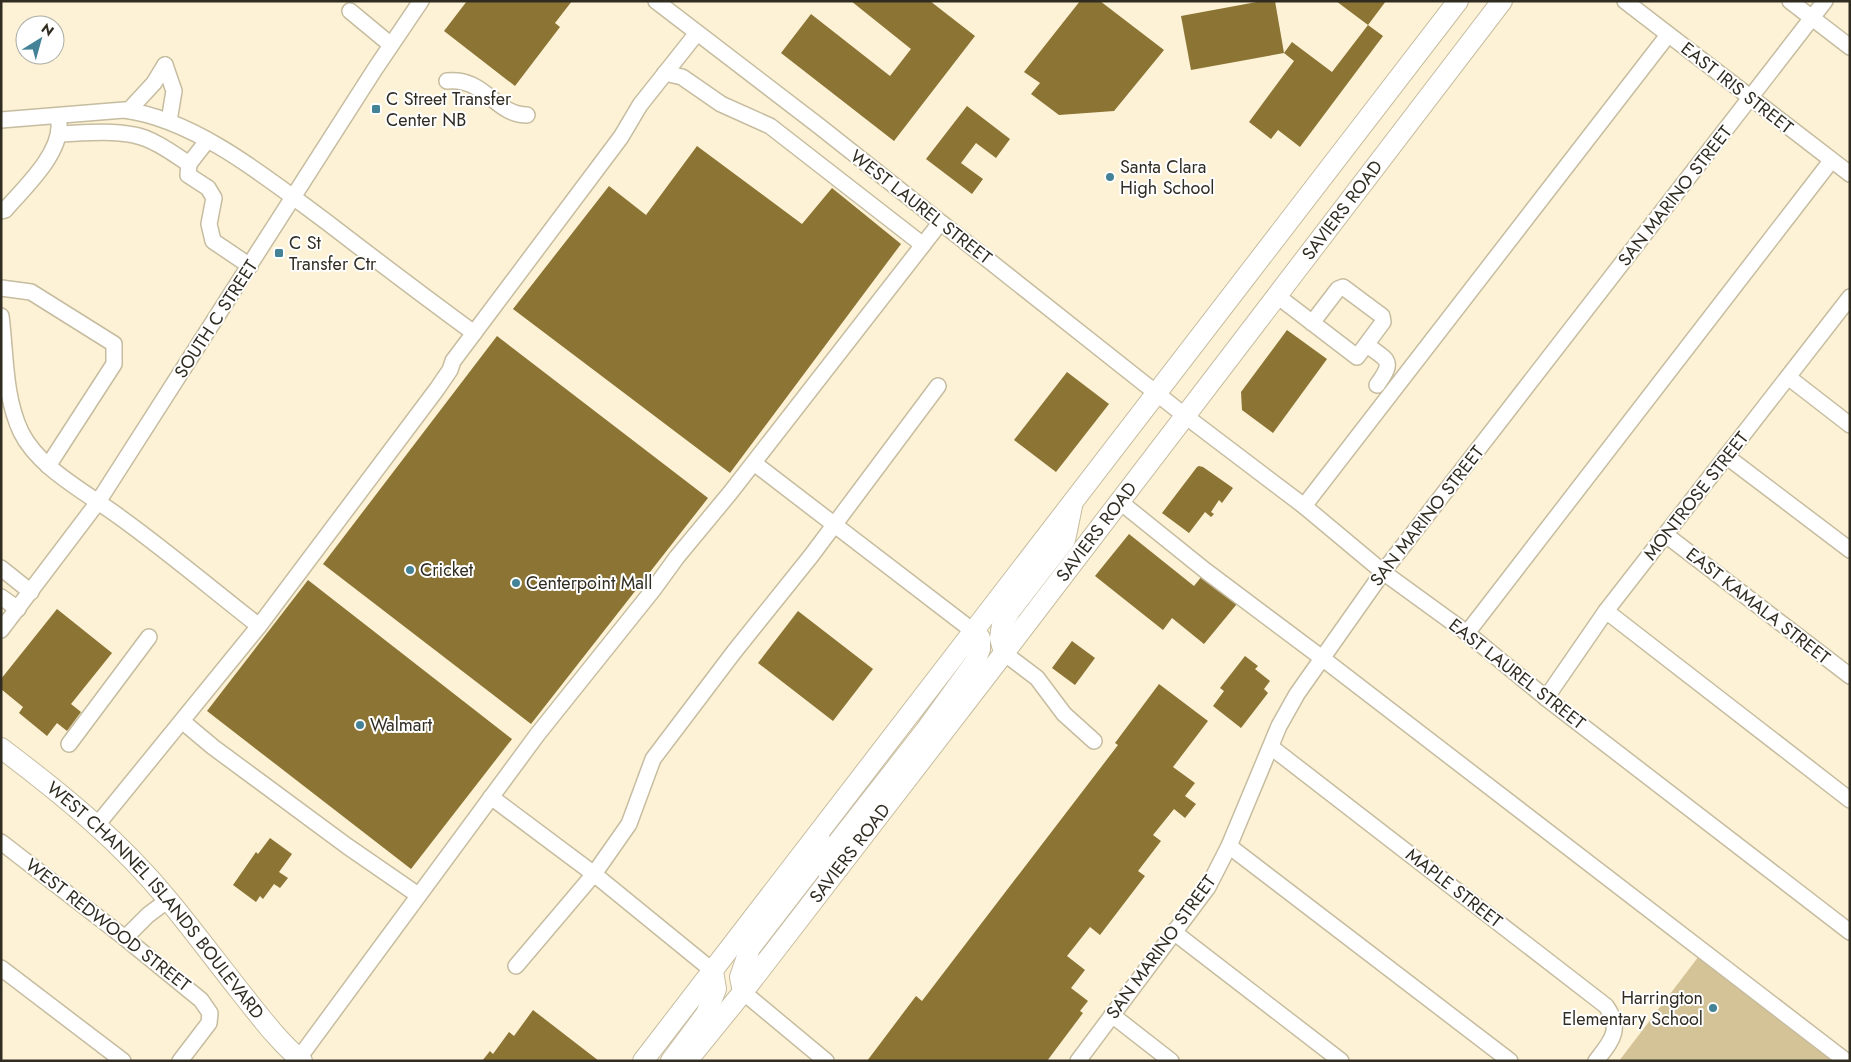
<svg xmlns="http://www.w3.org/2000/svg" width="1851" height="1062" font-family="Jost,sans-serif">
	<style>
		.green { fill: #d4c397 }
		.building { fill: #8b7434 }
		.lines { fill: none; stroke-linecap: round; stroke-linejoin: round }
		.minor-casing { stroke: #c6bca0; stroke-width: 18 }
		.major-casing { stroke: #c6bca0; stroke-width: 22 }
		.minor { stroke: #fff; stroke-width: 15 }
		.major { stroke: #fff; stroke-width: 20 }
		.poi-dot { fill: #448397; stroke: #fff; stroke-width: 2 }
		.labels { text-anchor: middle; stroke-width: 4; stroke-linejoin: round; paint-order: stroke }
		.street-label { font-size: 18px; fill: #302c21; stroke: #fff }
		.poi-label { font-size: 18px; fill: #302c21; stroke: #fff; text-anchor: start }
	</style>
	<rect width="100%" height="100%" fill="#fdf2d5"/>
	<path class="green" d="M1699 956 1837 1061H1619Z"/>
	<g class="building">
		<path d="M467 1H572L555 23 560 27 515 86 444 31Z"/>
		<path d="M851 1H930L975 36 894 141 781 53 811 14 890 76 911 49Z"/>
		<path d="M1080 1H1100L1164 50 1114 111 1059 115 1031 94 1040 83 1024 72Z"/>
		<path d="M1262 1H1275L1284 53 1191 70 1181 16Z"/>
		<path d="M1336 1H1386L1368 25Z"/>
		<path d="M1368 25 1383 36 1300 147 1278 130 1271 139 1249 122 1294 61 1284 53 1292 42 1332 72Z"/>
		<path d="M967 106 1010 139 996 158 976 143 961 163 983 179 972 194 926 159Z"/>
		<path d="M697 146 802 224 832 188 901 244 730 473 513 309 609 186 646 215Z"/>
		<path d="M1287 330 1327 359 1273 433 1242 410 1241 392Z"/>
		<path d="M497 336 708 498 531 724 323 564Z"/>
		<path d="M1067 372 1109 404 1056 472 1014 440Z"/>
		<path d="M1199 466 1203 467 1233 488 1222 503 1219 500 1211 512 1214 514 1211 517 1205 512 1189 533 1162 513 1197 467Z"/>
		<path d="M1129 534 1194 586 1206 571 1241 599 1204 644 1172 618 1163 630 1095 576Z"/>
		<path d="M308 580 512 739 411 869 207 711Z"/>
		<path d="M57 609 112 653 71 704 81 712 67 731 57 723 47 736 19 713 23 707 1 689V679Z"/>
		<path d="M798 611 873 669 833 721 758 663Z"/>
		<path d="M1072 641 1095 658 1075 685 1052 668Z"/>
		<path d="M1245 656 1258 666 1255 669 1270 681 1264 689 1268 693 1241 728 1213 706 1224 691 1220 688Z"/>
		<path d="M1159 684 1208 721 1173 767 1195 783 1185 796 1196 804 1185 818 1174 809 1153 835 1161 841 1138 871 1145 876 1100 935 1090 927 1067 956 1085 970 1071 988 1088 1001 1080 1011 1083 1013 1047 1061H867L916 996 922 1001 1118 745 1115 743Z"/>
		<path d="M270 838 292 854 279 872 288 878 280 888 274 884 263 899 260 896 256 902 233 885 256 852 258 854Z"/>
		<path d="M533 1010 599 1061H482L490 1051 493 1054 509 1032 514 1036Z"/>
	</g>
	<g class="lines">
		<defs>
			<g id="minor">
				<path d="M656 1 819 126 1184 415 1304 506 1383 572 1467 633 1546 698 1850 932"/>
				<path d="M1625 1 1850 174"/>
				<path d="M1790 1 1850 47"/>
				<path d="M350 11 391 45"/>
				<path d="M165 65 174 91 169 121"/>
				<path d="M665 73 682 77 721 104 770 126 923 245"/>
				<path d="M447 81C485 77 495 115 527 115"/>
				<path d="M129 110 154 83 165 65"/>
				<path d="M1 120 124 110C196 119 271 181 328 223 376 260 425 297 474 333L453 361 450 370 437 389 259 626C213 590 168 552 121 518 89 494 39 469 21 432 4 396 6 355 1 316"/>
				<path d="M60 134C84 133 109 130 134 135 152 138 174 154 189 164L207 141"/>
				<path d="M189 164 188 175 208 188 214 198 209 224 213 241 250 266"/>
				<path d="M1 211 5 210C24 188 61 154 59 124"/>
				<path d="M1 288 31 292 114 344V364L48 466"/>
				<path d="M1276 295 1357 357 1383 322 1382 316 1343 287 1338 289 1312 323"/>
				<path d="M474 333 621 137 640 105 697 33"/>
				<path d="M1367 345C1388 361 1395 360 1377 385"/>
				<path d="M1788 377 1850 425"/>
				<path d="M1726 456 1850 550"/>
				<path d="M754 463 973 631"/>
				<path d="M1119 501 1206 571 1322 658 1846 1061"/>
				<path d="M1304 506 1668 35"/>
				<path d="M1666 535 1850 676"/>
				<path d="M1 568 31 592"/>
				<path d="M1 597 18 609"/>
				<path d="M1606 611 1850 800"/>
				<path d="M1 630 98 502 375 69 421 1"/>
				<path d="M1467 633 1831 161"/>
				<path d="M1004 653 1037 678 1064 714 1094 741"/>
				<path d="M1546 698 1606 611 1850 297"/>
				<path d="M182 721 213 747 347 846 418 895"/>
				<path d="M69 744 149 637"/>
				<path d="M1271 747 1606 1006C1623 1030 1611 1041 1596 1061"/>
				<path d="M491 797 594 874 713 971"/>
				<path d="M97 825 259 626"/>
				<path d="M1 842 125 938 201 1000 210 1013 209 1023 180 1061"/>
				<path d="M1229 846 1510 1061"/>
				<path d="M1175 933 1341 1061"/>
				<path d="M125 938 148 915 168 900"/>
				<path d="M516 966 594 874 629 824 653 759 734 652 811 556 938 386"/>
				<path d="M1 968 123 1061"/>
				<path d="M743 992 826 1061"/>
				<path d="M1112 1015 1171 1061"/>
				<path d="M299 1058 537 735 653 590 677 557 730 493 940 223"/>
				<path d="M1078 1061 1208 887 1229 846 1279 726 1297 694 1383 572 1825 1"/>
			</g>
			<g id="major">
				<path d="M1004 653 1000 638 1002 625 1010 611 1065 540 1072 506"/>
				<path id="s1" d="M1 748C62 794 120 841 169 901 193 930 216 961 239 990 259 1015 278 1041 302 1061"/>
				<path d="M829 876 836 845 925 731 975 662 980 649V638L973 631"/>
				<path d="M743 992 740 977 750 948 811 869 820 840"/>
				<path d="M643 1061 1458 1"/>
				<path d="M671 1061 706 1014 716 989 713 971"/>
				<path id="s2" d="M687 1061 743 992 1004 653 1502 1"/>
			</g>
		</defs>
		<use href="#minor" class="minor-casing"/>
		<use href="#major" class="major-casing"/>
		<use href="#minor" class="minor"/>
		<use href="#major" class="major"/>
	</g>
	<g class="poi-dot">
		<rect x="371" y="104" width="10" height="10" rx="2.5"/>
		<circle cx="1110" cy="177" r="5"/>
		<rect x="274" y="248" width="10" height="10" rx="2.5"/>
		<circle cx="410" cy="570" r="5"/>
		<circle cx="516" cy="583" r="5"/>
		<circle cx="360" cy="725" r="5"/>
		<circle cx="1713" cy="1008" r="5"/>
	</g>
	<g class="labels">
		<g class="street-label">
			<text transform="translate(1737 88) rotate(38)" y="6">EAST IRIS STREET</text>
			<text transform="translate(1675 196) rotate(-52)" y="6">SAN MARINO STREET</text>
			<text transform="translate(921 207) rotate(38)" y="6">WEST LAUREL STREET</text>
			<text dy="6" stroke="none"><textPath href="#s2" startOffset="1074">SAVIERS ROAD</textPath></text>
			<text transform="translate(216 319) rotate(-57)" y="6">SOUTH C STREET</text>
			<text transform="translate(1696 496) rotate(-52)" y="6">MONTROSE STREET</text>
			<text transform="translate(1427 516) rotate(-52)" y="6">SAN MARINO STREET</text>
			<text dy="6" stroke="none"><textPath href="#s2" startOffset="669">SAVIERS ROAD</textPath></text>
			<text transform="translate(1758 606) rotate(38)" y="6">EAST KAMALA STREET</text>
			<text transform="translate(1517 674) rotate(38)" y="6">EAST LAUREL STREET</text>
			<text dy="6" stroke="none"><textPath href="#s2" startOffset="264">SAVIERS ROAD</textPath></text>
			<text transform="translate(1454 888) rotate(38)" y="6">MAPLE STREET</text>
			<text dy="6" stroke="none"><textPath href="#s1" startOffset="218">WEST CHANNEL ISLANDS BOULEVARD</textPath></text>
			<text transform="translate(108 925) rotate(38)" y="6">WEST REDWOOD STREET</text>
			<text transform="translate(1161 947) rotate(-54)" y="6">SAN MARINO STREET</text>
		</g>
		<g class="poi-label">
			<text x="386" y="105">C Street Transfer<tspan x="386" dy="21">Center NB</tspan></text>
			<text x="1120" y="173">Santa Clara<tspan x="1120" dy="21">High School</tspan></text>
			<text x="289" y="249">C St<tspan x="289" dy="21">Transfer Ctr</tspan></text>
			<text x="420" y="576">Cricket</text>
			<text x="526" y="589">Centerpoint Mall</text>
			<text x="370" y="731">Walmart</text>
			<text x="1703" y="1004" text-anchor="end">Harrington<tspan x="1703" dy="21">Elementary School</tspan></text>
		</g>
	</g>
	<rect width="1851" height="1062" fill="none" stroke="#302c21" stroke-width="5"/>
	<g transform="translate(40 40) rotate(37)"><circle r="24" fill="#ffffff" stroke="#acaba6"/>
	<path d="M0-4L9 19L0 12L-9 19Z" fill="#448397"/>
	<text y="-8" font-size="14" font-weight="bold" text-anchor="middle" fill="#302c21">N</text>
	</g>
</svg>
